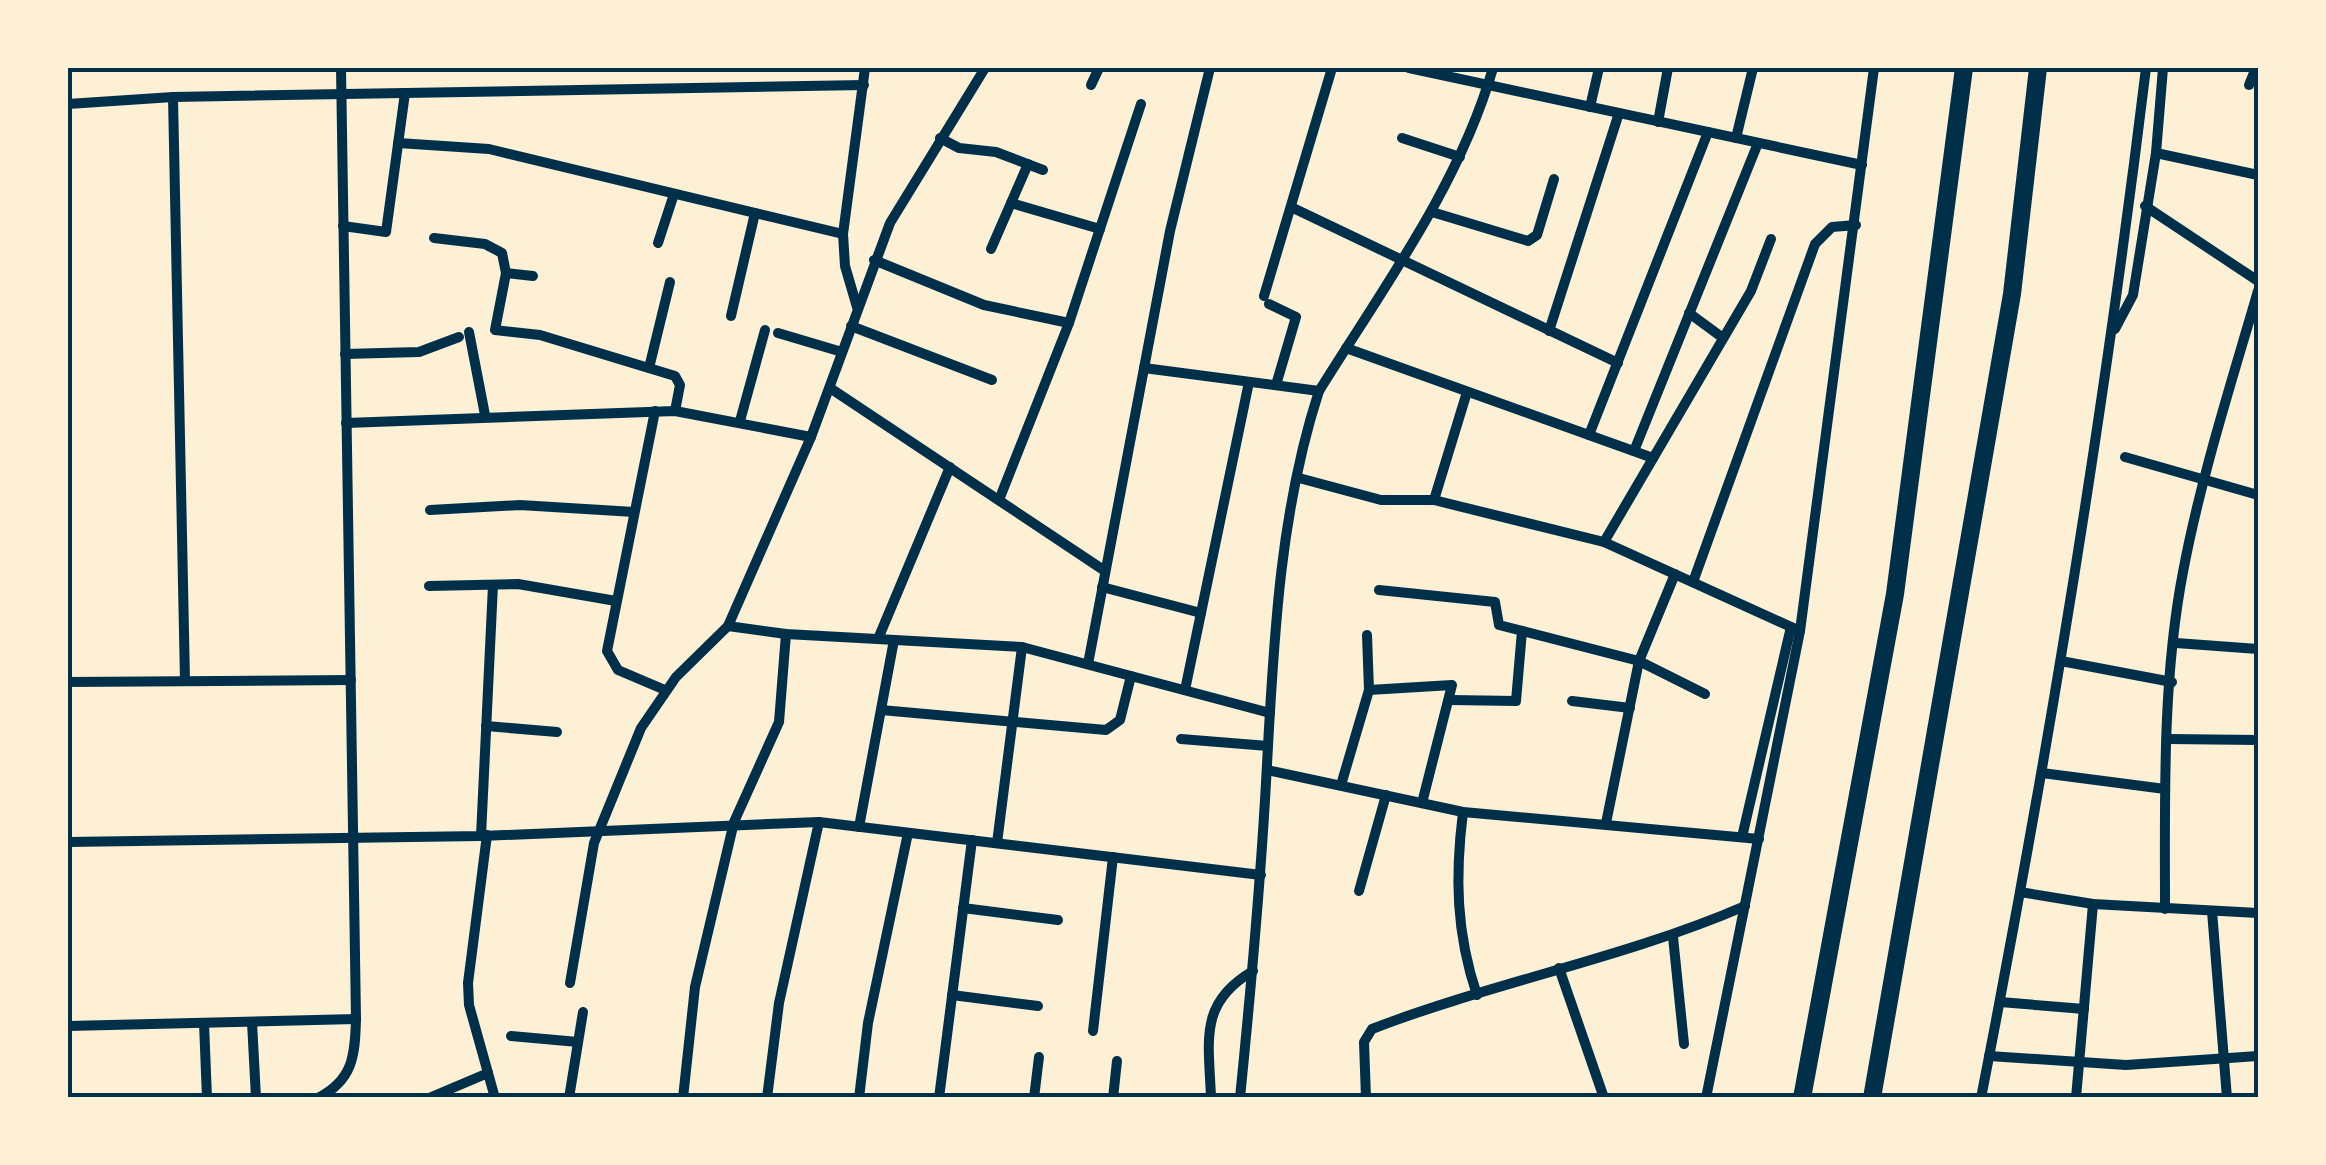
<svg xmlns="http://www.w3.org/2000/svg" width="2326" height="1165" font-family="'Roboto Condensed',sans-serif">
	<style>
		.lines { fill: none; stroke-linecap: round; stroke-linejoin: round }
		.minor { stroke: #003049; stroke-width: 10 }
		.motorway { stroke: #003049; stroke-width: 18 }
		.neatline { fill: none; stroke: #003049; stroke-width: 4 }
	</style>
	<rect width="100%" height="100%" fill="#fdf0d5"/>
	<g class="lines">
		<g class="minor">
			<path d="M1409 68 1862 165"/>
			<path d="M1091 85 1099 68"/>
			<path d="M2249 85 2256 68"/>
			<path d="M173 97 185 681"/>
			<path d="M68 104 173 97 864 85"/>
			<path d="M1590 107 1599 68"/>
			<path d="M1658 122 1668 68"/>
			<path d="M940 138 959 148 996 152 1043 170"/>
			<path d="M1402 138 1460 157"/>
			<path d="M1736 138 1753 68"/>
			<path d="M398 143 489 149 843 234"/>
			<path d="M2156 153 2258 175"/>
			<path d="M1011 203 1100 229"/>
			<path d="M2145 206 2258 281"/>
			<path d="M1291 207 1618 363"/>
			<path d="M1432 212 1528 241 1537 235 1554 179"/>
			<path d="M343 226 386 232 405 93"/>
			<path d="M434 238 485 244 502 253 506 273 495 330 540 335 675 376 680 385 675 411"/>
			<path d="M658 243 674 194"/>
			<path d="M991 249 1028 164"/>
			<path d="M874 260 984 305 1069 323"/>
			<path d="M506 273 533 276"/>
			<path d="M1264 296 1332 68"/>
			<path d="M1269 304 1296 317 1276 385"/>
			<path d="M857 307 845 266 843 234 865 68"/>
			<path d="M1689 313 1723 338"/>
			<path d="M731 316 755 213"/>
			<path d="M851 326 992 380"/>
			<path d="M2115 329 2133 295 2156 153 2163 68"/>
			<path d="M1549 331 1619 113"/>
			<path d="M469 332 485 415"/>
			<path d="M778 333 842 352"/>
			<path d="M1346 348 1653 458"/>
			<path d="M345 354 419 352 459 337"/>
			<path d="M649 368 670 282"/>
			<path d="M1144 368 1319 391"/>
			<path d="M830 388 1105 571"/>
			<path d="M655 411 607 651 618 670 665 690"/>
			<path d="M740 421 765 330"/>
			<path d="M346 423 675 411 811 437"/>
			<path d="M1589 435 1708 132"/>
			<path d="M1634 451 1758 143"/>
			<path d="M2125 457 2258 495"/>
			<path d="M1299 478 1381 500H1434L1604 542 1800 631"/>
			<path d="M999 500 1069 323 1141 104"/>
			<path d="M1434 500 1467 392"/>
			<path d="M430 510 520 505 634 512"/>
			<path d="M1604 542 1751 291 1771 239"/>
			<path d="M1693 582 1815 244 1832 227 1856 225"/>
			<path d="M429 586 518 584 616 601"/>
			<path d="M1102 587 1201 613"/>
			<path d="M1379 590 1495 602 1499 625 1639 661 1705 694"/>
			<path d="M728 626 786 634 1022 647 1270 713"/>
			<path d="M878 639 950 467"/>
			<path d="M2176 643 2258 649"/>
			<path d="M2061 661 2172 682"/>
			<path d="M1088 664 1170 231 1210 68"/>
			<path d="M68 682 351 680"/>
			<path d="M1185 690 1249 382"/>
			<path d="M1369 690 1452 685 1422 803"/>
			<path d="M1451 700 1516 701 1522 631"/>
			<path d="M1572 701 1630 708"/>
			<path d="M881 710 1106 730 1120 720 1131 676"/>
			<path d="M486 726 557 732"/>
			<path d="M1181 739 1268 746"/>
			<path d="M2168 739 2258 740"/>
			<path d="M1267 770 1463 812 1759 839"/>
			<path d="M2042 773 2165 789"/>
			<path d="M1341 785 1369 690 1367 635"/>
			<path d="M1463 812C1455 876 1456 933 1477 995"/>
			<path d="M1606 823 1639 661 1675 574"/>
			<path d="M859 827 894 640"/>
			<path d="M487 835 468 983 469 1005 495 1098"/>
			<path d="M481 836 493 585"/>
			<path d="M1742 837 1791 627"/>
			<path d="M68 842 481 836 819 822 1261 875"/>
			<path d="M997 843 1022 647"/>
			<path d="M1359 891 1386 795"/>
			<path d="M2020 892 2093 904 2258 913"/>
			<path d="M963 908 1058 920"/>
			<path d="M2165 909C2165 798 2162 681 2183 572 2201 477 2231 384 2258 291"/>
			<path d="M2212 911 2227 1098"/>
			<path d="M1673 937 1684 1044"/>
			<path d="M1559 968 1604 1098"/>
			<path d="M570 983 594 843 641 728 676 677 728 626 811 437 890 223 985 68"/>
			<path d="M952 995 1038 1006"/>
			<path d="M2000 1002 2084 1009"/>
			<path d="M252 1022 256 1098"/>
			<path d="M204 1023 207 1098"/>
			<path d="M68 1026 356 1019"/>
			<path d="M1093 1031 1113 857"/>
			<path d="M511 1036 578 1042"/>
			<path d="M1989 1056 2126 1065 2258 1056"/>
			<path d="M318 1098C353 1080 355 1056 356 1019L341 68"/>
			<path d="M429 1098 488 1073"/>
			<path d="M569 1098 583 1012"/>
			<path d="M683 1098 695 987 734 822 779 722 786 634"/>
			<path d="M767 1098 779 1003 819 822"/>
			<path d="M859 1098 868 1023 908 833"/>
			<path d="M939 1098 972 840"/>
			<path d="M1034 1098 1039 1057"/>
			<path d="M1113 1098 1117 1061"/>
			<path d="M1211 1098C1209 1041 1198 1003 1253 971"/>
			<path d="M1240 1098C1250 998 1259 900 1265 800 1273 663 1276 523 1319 391 1383 288 1459 186 1493 68"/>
			<path d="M1366 1098 1364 1042 1372 1029C1494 982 1625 958 1745 906"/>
			<path d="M1706 1098 1800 631 1874 68"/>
			<path d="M1981 1098C2048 756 2104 413 2146 68"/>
			<path d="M2076 1098 2093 904"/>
		</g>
		<g class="motorway">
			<path d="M1802 1098 1895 594 1964 68"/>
			<path d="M1872 1098 2012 294 2038 68"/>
		</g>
	</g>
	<rect width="2326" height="1165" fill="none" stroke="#fdf0d5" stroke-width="140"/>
	<rect x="70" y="70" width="2186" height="1025" class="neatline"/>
</svg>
